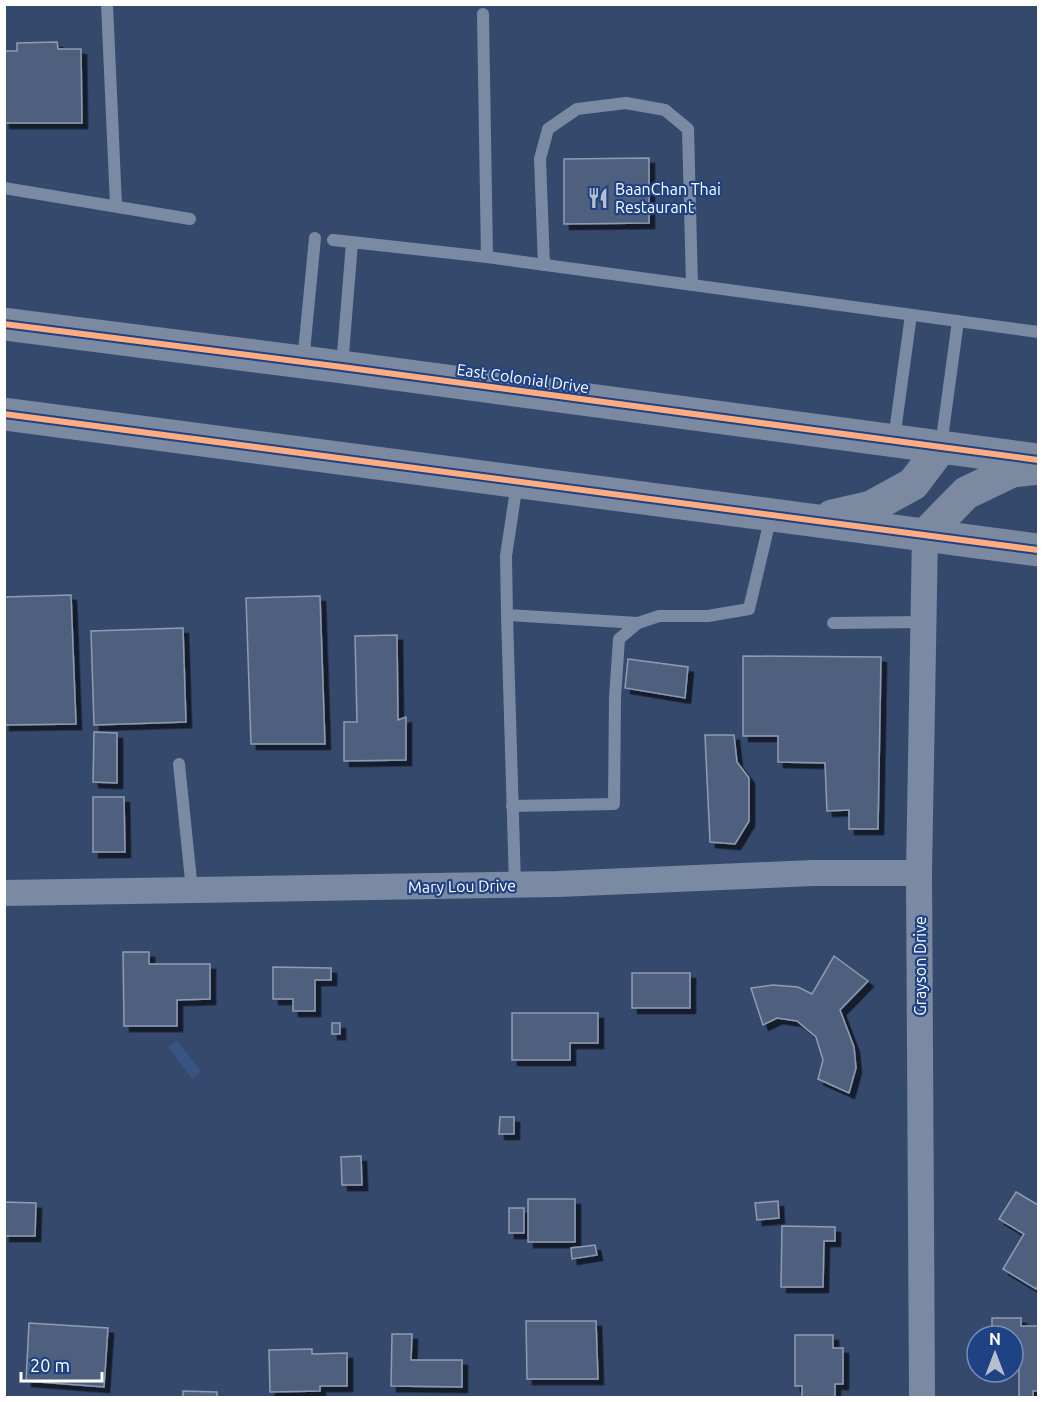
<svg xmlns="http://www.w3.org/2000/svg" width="1043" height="1402" font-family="Ubuntu,sans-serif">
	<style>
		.water { fill: #395382 }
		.building { fill: #50617e; stroke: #8f9bb1; stroke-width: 1.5; filter: url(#shadow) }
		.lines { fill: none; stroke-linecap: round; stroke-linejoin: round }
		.service { stroke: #7b8aa3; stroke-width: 12 }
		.minor { stroke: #7b8aa3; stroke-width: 26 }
		.trunk { stroke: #7b89a1; stroke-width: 33 }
		.cycleway-casing { stroke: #1e4284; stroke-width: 10 }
		.cycleway { stroke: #ffac80; stroke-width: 6 }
		.labels { text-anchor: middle; stroke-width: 4.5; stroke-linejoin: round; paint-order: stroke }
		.poi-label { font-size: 16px; fill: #fff; stroke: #1e4284; text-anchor: start }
		.street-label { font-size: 16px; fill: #fff; stroke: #1e4284 }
	</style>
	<defs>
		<filter id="shadow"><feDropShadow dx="5.5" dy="5.5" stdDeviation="0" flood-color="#0009"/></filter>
	</defs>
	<rect width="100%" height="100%" fill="#35496d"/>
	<path class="water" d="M177 1041 201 1071 192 1079 168 1047Z"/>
	<g class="building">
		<path d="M57 42 58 49H81L82 123H4V51H17V43Z"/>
		<path d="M649 158V223L564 224V159Z"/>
		<path d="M71 595 76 724 4 725V597Z"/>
		<path d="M320 596 325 744H251L246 598Z"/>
		<path d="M183 628 186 722 94 725 91 631Z"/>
		<path d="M397 635 398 720 406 717V760L344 761V722H357L355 636Z"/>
		<path d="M743 656 881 657 878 829H849V810L827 811 825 763 778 762V736H743Z"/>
		<path d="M628 659 688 667 685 698 625 688Z"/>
		<path d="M94 732 117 733V783L93 782Z"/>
		<path d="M705 735H734L737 762 749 778V821L735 844 710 842Z"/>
		<path d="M93 797H124L125 852H93Z"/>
		<path d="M123 952H149V964H210V999L177 1000V1026H124Z"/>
		<path d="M834 956 868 981 840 1010 854 1047 856 1068 849 1093 818 1079 823 1060 816 1037 797 1021 777 1018 763 1025 751 988 773 985 798 987 812 994Z"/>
		<path d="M273 967 331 968V980H315V1011H293V999H273Z"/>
		<rect x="632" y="973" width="58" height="35"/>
		<path d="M512 1013H598V1043H570V1060H512Z"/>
		<rect x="332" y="1023" width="8" height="11"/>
		<path d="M500 1117H514V1134H499Z"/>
		<path d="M361 1156 362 1185H342L341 1157Z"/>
		<path d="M1016 1192 1038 1205V1285L1036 1289 1003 1269 1024 1234 999 1219Z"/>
		<rect x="528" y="1199" width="47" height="43"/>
		<path d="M778 1201 779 1218 757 1220 755 1203Z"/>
		<path d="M4 1202 36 1203 35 1236H4Z"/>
		<rect x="509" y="1208" width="15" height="25"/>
		<path d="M782 1226 835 1227V1241H824L823 1287H781Z"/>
		<path d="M595 1245 597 1255 572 1259 571 1248Z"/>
		<path d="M992 1318H1021V1326H1038V1391H1033V1398H1019V1364H1013V1336H992Z"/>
		<path d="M526 1321H596L598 1379H527Z"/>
		<path d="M29 1323 108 1328 104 1387 26 1381Z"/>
		<path d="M392 1334H412L411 1360H462V1387L391 1386Z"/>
		<path d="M795 1335H833V1348H843V1384H835V1398H802V1386H795Z"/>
		<path d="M312 1349V1354L347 1353V1386H320V1391L270 1392 269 1350Z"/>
		<path d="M183 1391 217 1392V1398H183Z"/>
	</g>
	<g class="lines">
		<g class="service">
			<path d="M107 4 116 205"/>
			<path d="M483 14 487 257"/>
			<path d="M4 188 190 219"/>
			<path d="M333 240 487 257 1038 332"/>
			<path d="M544 265 540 159 548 129 577 109 626 103 665 110 688 129 692 285"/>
			<path d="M303 362 315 238"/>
			<path d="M342 366 352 243"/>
			<path d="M894 439 911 315"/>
			<path d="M941 446 958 321"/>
			<path d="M517 483 506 556 507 615 638 623"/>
			<path d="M507 615 515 885"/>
			<path d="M833 623 923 622"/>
			<path d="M179 764 192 890"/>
			<path d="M512 806 614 804 615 698 619 639 638 623 659 616H708L749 609 771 516"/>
		</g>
		<g class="minor">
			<path d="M4 893 558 884 813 873H919"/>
			<path d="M922 1398 919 873 925 535"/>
		</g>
		<g class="trunk">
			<path d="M4 324 342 367 1038 460"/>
			<path d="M4 414 1038 550"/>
			<path d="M832 516 871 507 913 484 941 447"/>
			<path d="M925 535 966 493 1012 471 1038 468"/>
		</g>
		<defs>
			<g id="cycleway">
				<path d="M4 324 342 367 1038 460"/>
				<path d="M4 414 1038 550"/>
			</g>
		</defs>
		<use href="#cycleway" class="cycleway-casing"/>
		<use href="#cycleway" class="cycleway"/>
	</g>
	<defs>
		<symbol id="restaurant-bare" viewBox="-9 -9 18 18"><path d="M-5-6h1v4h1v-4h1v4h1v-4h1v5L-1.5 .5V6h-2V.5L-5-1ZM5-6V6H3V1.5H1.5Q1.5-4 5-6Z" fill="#b8bfcc" stroke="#1e4284" stroke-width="2.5" paint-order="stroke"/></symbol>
	</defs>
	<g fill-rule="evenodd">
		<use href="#restaurant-bare" x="583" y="183" width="30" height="30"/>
	</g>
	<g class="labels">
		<g class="poi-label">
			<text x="615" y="195">BaanChan Thai<tspan x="615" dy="18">Restaurant</tspan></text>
		</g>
		<g class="street-label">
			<text transform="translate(523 378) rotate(8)" y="6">East Colonial Drive</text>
			<text transform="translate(462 886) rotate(-1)" y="6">Mary Lou Drive</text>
			<text transform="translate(920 966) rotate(-90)" y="6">Grayson Drive</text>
		</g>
	</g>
	<rect width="1043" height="1402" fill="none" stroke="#ffffff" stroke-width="12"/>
	<g transform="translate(995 1354)"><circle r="28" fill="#1e4284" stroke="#788eb5" stroke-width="1.5"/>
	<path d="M0-4.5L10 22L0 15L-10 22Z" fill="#b8bfcc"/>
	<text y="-9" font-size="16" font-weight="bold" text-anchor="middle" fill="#ffffff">N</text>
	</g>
	<path d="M21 1372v9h81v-9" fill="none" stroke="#ffffff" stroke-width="3"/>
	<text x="30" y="1372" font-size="18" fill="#ffffff" stroke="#1e4284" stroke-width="4.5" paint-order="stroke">20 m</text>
</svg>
